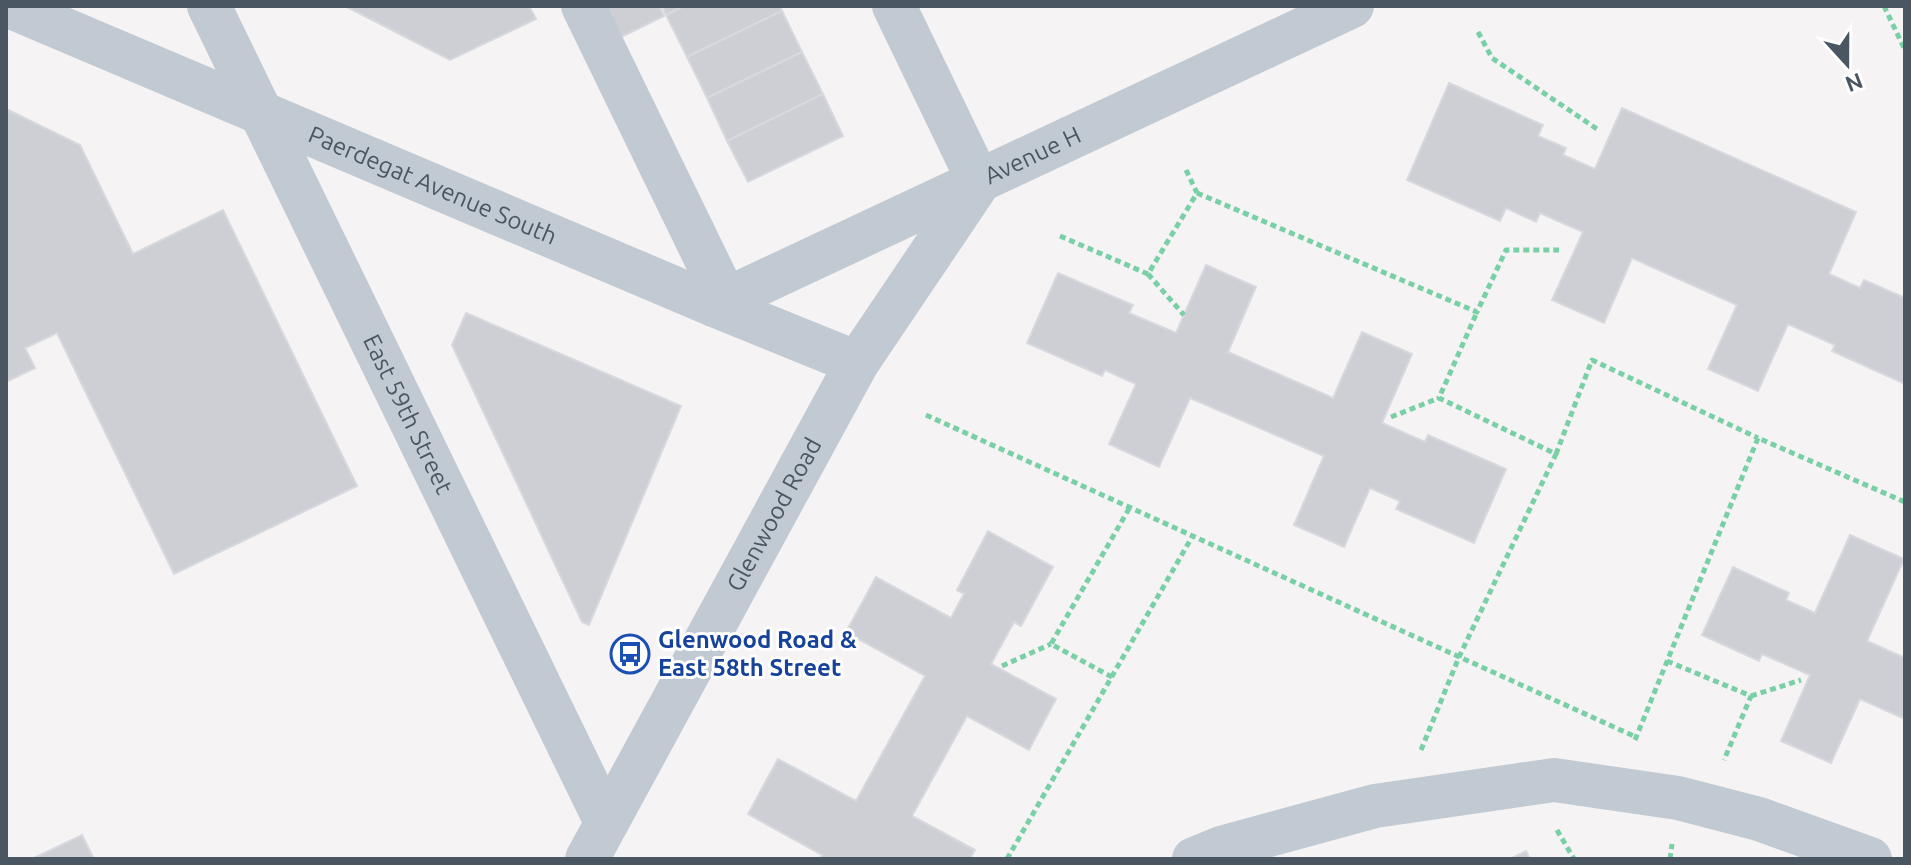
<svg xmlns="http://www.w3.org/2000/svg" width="1911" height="865" font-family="Ubuntu,sans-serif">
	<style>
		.building { fill: #cdcfd5; stroke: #d7d9de; stroke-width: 2 }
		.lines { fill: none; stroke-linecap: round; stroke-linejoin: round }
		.path { stroke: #7ad0a6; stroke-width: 5; stroke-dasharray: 6 4; stroke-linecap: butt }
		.minor { stroke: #c1cad2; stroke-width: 44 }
		.labels { text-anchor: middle; stroke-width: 6; stroke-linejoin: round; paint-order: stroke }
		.street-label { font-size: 24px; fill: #4a5661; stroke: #fff }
		.transit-label { font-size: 24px; font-weight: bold; fill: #164399; stroke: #fff; text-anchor: start }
	</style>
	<rect width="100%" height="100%" fill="#f5f3f3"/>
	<g class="building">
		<path d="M345 6H529L536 19 450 60Z"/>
		<path d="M589 6H659L664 16 607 44Z"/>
		<path d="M662 6H684L666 15Z"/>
		<path d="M684 6H780L782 11 687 57 666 15Z"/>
		<path d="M782 11 802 52 707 98 687 57Z"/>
		<path d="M802 52 823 94 727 141 707 98Z"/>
		<path d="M1449 83 1543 125 1538 136 1566 148 1563 155 1595 169 1622 108 1856 212 1829 274 1860 288 1864 280 1905 298V384L1832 351 1835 345 1788 324 1758 391 1708 369 1737 305 1632 258 1604 323 1552 300 1583 232 1540 213 1536 222 1506 208 1500 221 1407 180Z"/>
		<path d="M823 94 843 136 748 182 727 141Z"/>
		<path d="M6 109 80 145 133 254 223 210 357 486 174 574 57 333 25 348 35 368 6 382Z"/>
		<path d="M1206 265 1256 287 1228 352 1333 398 1362 332 1412 354 1382 423 1425 442 1428 435 1506 469 1474 543 1396 509 1400 501 1370 488 1344 547 1294 525 1324 456 1190 398 1159 467 1109 444 1136 384 1105 370 1102 376 1027 343 1058 273 1133 305 1129 313 1176 333Z"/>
		<path d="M466 313 681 406 589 625 582 622 452 345Z"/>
		<path d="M988 531 1053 567 1021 626 1014 622 991 664 1056 699 1029 750 967 716 912 816 975 850 970 859H820L822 855 748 814 778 759 856 801 925 676 846 632 876 577 951 618 964 594 957 590Z"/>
		<path d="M1850 535 1904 559 1867 641 1905 658V719L1860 699 1831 763 1781 741 1810 675 1762 654 1759 661 1702 635 1733 567 1789 593 1786 600 1815 613Z"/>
		<path d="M82 835 94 859H32Z"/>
		<path d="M1526 851 1530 859H1510Z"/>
	</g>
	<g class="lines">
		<g class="path">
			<path d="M1884 6 1905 50"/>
			<path d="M1478 32 1492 58 1600 131"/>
			<path d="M1197 193 1477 312 1506 250H1559"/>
			<path d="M1060 236 1148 274 1197 193 1186 170"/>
			<path d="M1148 274 1184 315"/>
			<path d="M926 415 1636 737"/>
			<path d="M1391 417 1439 398"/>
			<path d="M1556 454 1592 360 1758 438"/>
			<path d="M1667 661 1751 696 1724 760"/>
			<path d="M1002 666 1051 644"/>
			<path d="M1112 677 1051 644 1130 507"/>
			<path d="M1751 696 1801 680"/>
			<path d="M1635 740 1758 438 1905 502"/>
			<path d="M1421 750 1459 657 1556 454 1439 398 1477 312"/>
			<path d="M1557 830 1574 859"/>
			<path d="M1007 859 1192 537"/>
			<path d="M1670 859 1672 844"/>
		</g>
		<g class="minor">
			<path id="s1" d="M9 6 714 305 857 363"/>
			<path id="s2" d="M209 6 606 822"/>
			<path d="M583 6 726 300"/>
			<path d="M894 6 979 182"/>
			<path id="s3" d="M714 305 1352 6"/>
			<path id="s4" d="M587 859 857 363 979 182"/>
			<path d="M1194 859 1221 848 1375 806 1554 780 1678 798 1759 819 1870 859"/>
		</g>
	</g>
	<defs>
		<symbol id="bus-ring" viewBox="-11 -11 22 22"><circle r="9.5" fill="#fff" stroke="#1a4fb4" stroke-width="1.5"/><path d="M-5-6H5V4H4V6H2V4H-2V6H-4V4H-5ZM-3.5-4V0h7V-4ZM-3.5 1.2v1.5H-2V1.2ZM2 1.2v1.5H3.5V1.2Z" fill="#1a4fb4"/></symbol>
	</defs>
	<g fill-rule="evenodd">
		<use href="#bus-ring" x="608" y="632" width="44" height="44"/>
	</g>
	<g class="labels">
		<g class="street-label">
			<text dy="8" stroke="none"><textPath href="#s3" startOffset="352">Avenue H</textPath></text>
			<text dy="8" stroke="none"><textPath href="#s1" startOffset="460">Paerdegat Avenue South</textPath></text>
			<text dy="8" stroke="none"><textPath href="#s2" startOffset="454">East 59th Street</textPath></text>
			<text dy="8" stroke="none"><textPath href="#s4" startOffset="392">Glenwood Road</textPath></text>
		</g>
		<g class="transit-label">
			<text x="658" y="648">Glenwood Road &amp;<tspan x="658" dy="28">East 58th Street</tspan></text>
		</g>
	</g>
	<rect width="1911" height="865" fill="none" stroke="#4a5661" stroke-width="16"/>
	<g transform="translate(1847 64) rotate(159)" stroke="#ffffff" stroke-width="6" paint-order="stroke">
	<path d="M0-6L14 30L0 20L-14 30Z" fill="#4a5661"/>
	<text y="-12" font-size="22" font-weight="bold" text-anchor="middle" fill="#4a5661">N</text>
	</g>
</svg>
